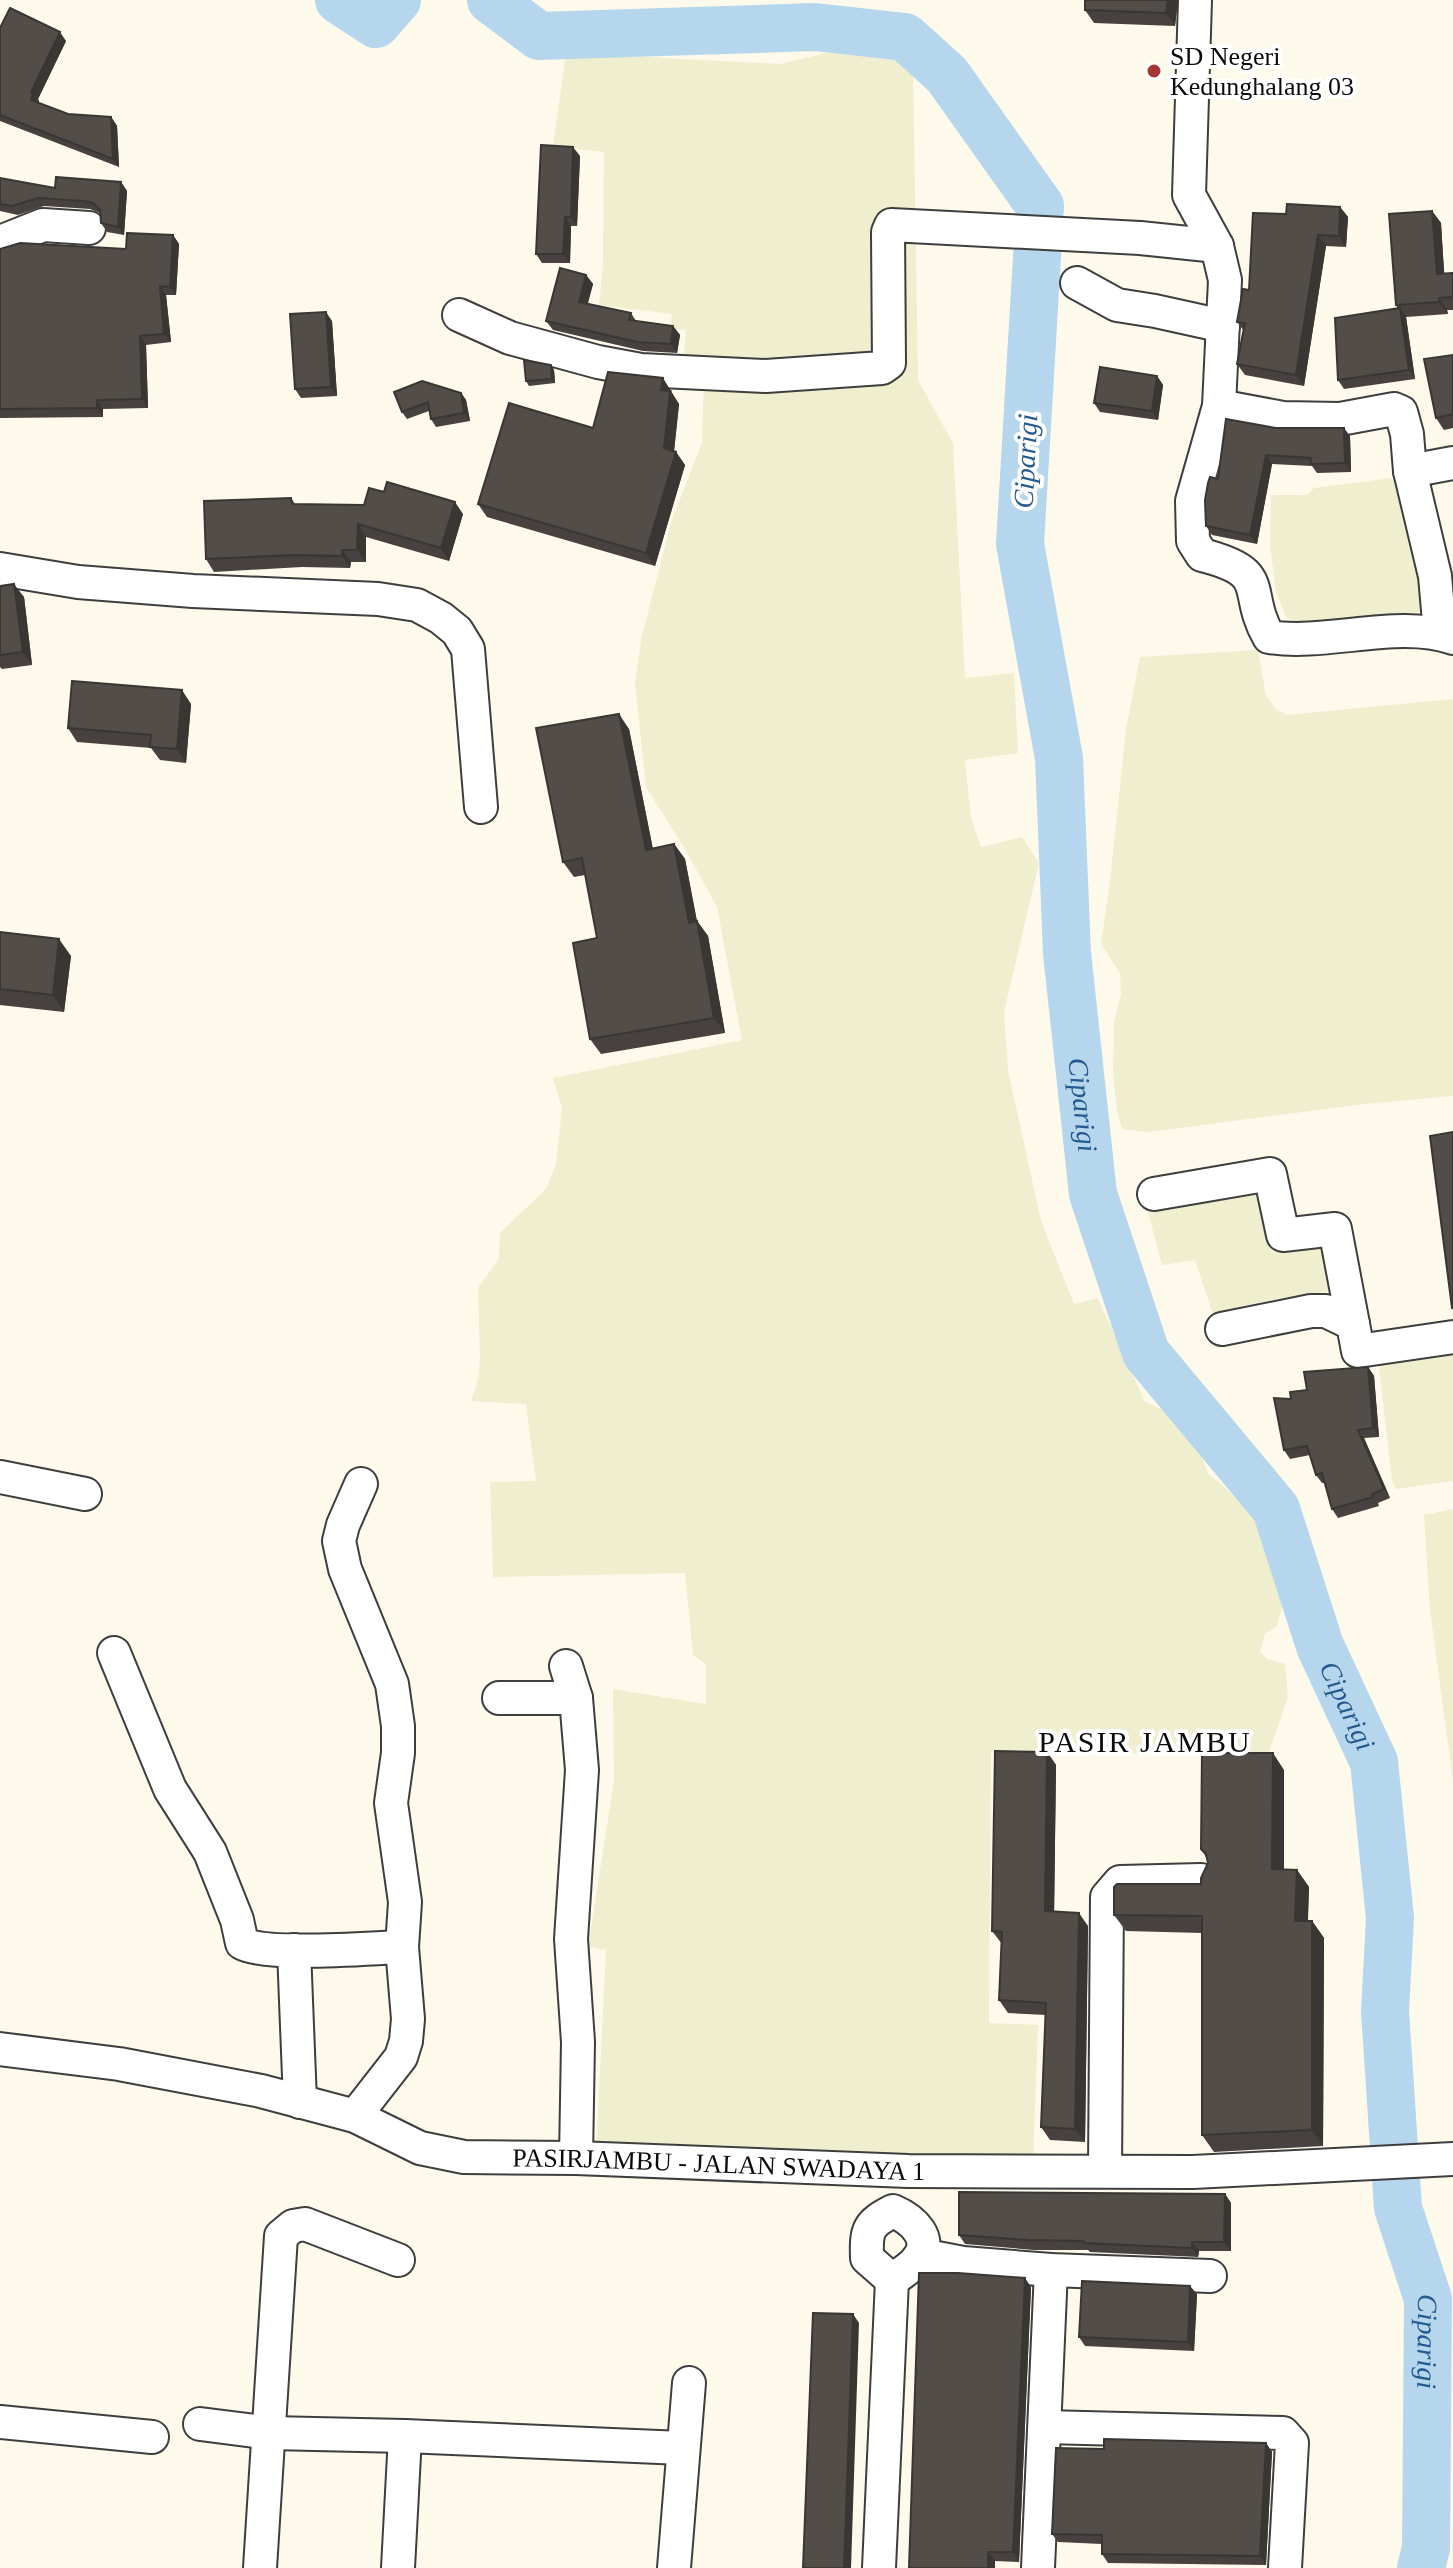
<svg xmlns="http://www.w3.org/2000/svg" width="1453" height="2568" font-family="Georgia,serif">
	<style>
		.farmland { fill: #efeece }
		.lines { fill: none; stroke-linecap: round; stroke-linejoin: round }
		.river { stroke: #b6d6ee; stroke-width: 48 }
		.minor-casing { stroke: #3e3e3e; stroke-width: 36 }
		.minor { stroke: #fff; stroke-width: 32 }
		.wall { fill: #47423f }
		.shaded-wall { fill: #393633 }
		.building { fill: #524d49; stroke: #393633; stroke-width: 2 }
		.poi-dot { fill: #a93434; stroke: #fff; stroke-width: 3 }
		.labels { text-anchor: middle; stroke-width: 8; stroke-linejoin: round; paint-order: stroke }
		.poi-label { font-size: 26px; fill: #0b0b0b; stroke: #fff; text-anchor: start }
		.street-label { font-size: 26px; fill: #0b0b0b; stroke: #fff }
		.water-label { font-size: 28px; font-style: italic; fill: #245a8d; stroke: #fff }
		.quarter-label { font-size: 30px; letter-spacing: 2px; fill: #0b0b0b; stroke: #fff }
	</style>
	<rect width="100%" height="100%" fill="#fdfaeb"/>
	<g class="farmland">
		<path d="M843 49H874L913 67 918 380 953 443 965 678 1014 673 1018 753 965 760 971 818 981 847 1022 837 1039 863 1004 1012 1008 1070 1041 1221 1074 1304 1098 1298 1145 1402 1161 1409 1190 1428 1209 1475 1219 1482 1256 1518 1278 1549 1284 1569V1599L1277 1626 1265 1634 1260 1651 1267 1659 1285 1664 1288 1697 1268 1755 991 1752 989 2023 1038 2025 1033 2164 596 2151 606 1950 588 1947 614 1781 613 1689 706 1704V1664L693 1655 685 1573 493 1577 490 1482 536 1481 526 1404 471 1401 478 1380 480 1357 478 1288 499 1259 500 1233 546 1189 556 1164 562 1108 553 1078 742 1040 717 907 686 851 646 787 635 683 641 640 671 522 702 443 704 372 683 368 686 330 670 329 672 314 599 305 603 264 604 152 553 146 566 53 780 64Z"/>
		<path d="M1415 475 1446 610 1294 622 1286 617 1276 592 1270 546 1271 495H1307L1314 488Z"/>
		<path d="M1258 650 1266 696 1277 710 1287 715 1453 699V1096L1364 1104 1148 1132 1122 1129 1117 1111 1113 1072 1114 1022 1121 994 1120 973 1101 944 1110 881 1126 729 1140 657Z"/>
		<path d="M1258 1190 1324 1242 1333 1290 1251 1304 1213 1314 1195 1260 1162 1265 1146 1205Z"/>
		<path d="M1453 1347V1481L1396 1489 1392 1481 1378 1357Z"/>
		<path d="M1453 1509V1781L1430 1610 1424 1515Z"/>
	</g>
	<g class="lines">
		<g class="river">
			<path d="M339 0 376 24 397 0"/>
			<path id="s1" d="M491 0 539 36 815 27 905 37 947 75 1040 206 1020 544 1059 758 1067 953 1093 1194 1146 1353 1276 1509 1320 1646 1374 1762 1390 1918 1385 2011 1398 2208 1428 2299 1426 2548 1421 2568"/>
		</g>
		<defs>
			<g id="minor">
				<path d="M1195 0 1189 195 1217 246 1225 280 1219 406 1192 501 1193 541 1202 555C1273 573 1242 590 1269 637 1327 646 1399 619 1453 638"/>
				<path d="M0 242 43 225 89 228"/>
				<path d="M1077 283 1117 305 1155 311 1223 326"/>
				<path d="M459 315 510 338 598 362 641 370 766 376 882 368 889 363 888 232 891 225 1140 238 1217 246"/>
				<path d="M1219 406 1283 418 1340 419 1394 409 1401 412 1407 434 1410 471"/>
				<path d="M0 569 78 582 193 591 378 599 417 605 441 618 457 631 468 649 481 807"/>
				<path d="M1440 633 1435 576 1410 471 1453 463"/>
				<path d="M1154 1194 1270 1174 1283 1235 1335 1229 1353 1324"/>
				<path d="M1222 1329 1311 1311H1326L1353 1324 1358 1351 1453 1337"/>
				<path d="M0 1477 85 1494"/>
				<path d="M114 1653 170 1789 210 1852 237 1920 242 1943C267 1957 369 1948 402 1947"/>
				<path d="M566 1666 576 1698 582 1770 571 1939 578 2042 576 2158"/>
				<path d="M499 1698H576"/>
				<path d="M294 1950 300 2102"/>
				<path id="s2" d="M0 2049 119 2064 261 2091 355 2116 420 2148 464 2157 576 2158 908 2171 1193 2172 1453 2159"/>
				<path d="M355 2116 401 2057 406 2041 408 2019 402 1947 405 1902 391 1803 398 1753V1726L392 1684 345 1569 339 1541 343 1525 361 1484"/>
				<path d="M1105 2171 1107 1897 1120 1882 1201 1880"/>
				<path d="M893 2211C912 2219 935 2239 917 2260 911 2268 900 2274 892 2280L867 2258C866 2229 868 2224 893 2211Z"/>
				<path d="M919 2258H937L963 2263 1051 2270 1210 2276"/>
				<path d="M0 2422 152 2437"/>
				<path d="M200 2424 270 2433 405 2436 682 2448"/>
				<path d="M1045 2427 1283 2433 1292 2443 1285 2568"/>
				<path d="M260 2568 281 2236 293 2226 305 2224 398 2260"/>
				<path d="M398 2568 405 2436"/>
				<path d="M674 2568 689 2383"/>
				<path d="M879 2568 892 2280"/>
				<path d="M1038 2568 1051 2270"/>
			</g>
		</defs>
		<use href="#minor" class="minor-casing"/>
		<use href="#minor" class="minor"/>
	</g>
	<g class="wall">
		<path d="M1178 0 1175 26 1094 23 1085 10Z"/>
		<path d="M0 28 66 41 38 99 39 103 68 114 111 117 117 126 119 167 0 121Z"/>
		<path d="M580 156 577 226H571L570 263H542L536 254Z"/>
		<path d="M0 178 55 188 121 182 127 191 124 235 107 232 101 223 100 213 90 209 44 206 18 215 0 211Z"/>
		<path d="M1340 207 1348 217 1346 247 1326 246 1304 386 1245 375 1237 364 1244 331 1237 322 1249 290 1286 214Z"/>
		<path d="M1432 211 1441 223 1444 274 1453 273V310H1447L1448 314 1406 317 1415 379 1344 389 1338 380 1398 309 1396 305Z"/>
		<path d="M173 235 179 244 176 295H166L171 342 146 345 148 408 103 409V417L0 418V249H126Z"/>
		<path d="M586 275 593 284 587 304 631 313 636 321 673 326 680 335 677 353 643 351 553 330 546 321Z"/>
		<path d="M332 321 337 396 301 398 295 389Z"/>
		<path d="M1453 355V428L1444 430 1436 418Z"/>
		<path d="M551 365 554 370 555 383 529 386 526 381Z"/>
		<path d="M1157 376 1163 385 1158 420 1100 412 1094 403Z"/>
		<path d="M672 390 671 393 679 404 674 451 676 452 685 465 655 566 487 517 478 504 593 428Z"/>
		<path d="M394 392 461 393 466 400 470 421 436 427 431 419 429 411 407 419 402 412Z"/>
		<path d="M1276 428 1350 436 1351 472 1317 473 1312 466 1272 464 1257 544 1212 535 1206 526 1218 479Z"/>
		<path d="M291 498 295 504 463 514 449 561 366 537V562H351L350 568 302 567 214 572 206 559Z"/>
		<path d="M0 586 24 597 32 665 2 669 0 667Z"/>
		<path d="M191 704 186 763 160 760 151 748 77 742 68 728Z"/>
		<path d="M629 729 653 849 674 844 685 859 697 921 708 936 725 1033 601 1054 590 1039 597 938 585 875 574 877 563 862Z"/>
		<path d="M0 932 71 956 64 1012 0 1005Z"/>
		<path d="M1368 1367 1374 1376 1379 1437 1364 1438 1390 1498 1378 1503 1379 1506 1338 1518 1332 1509 1325 1483H1322L1316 1475 1310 1455 1290 1459 1284 1450 1291 1399 1307 1390Z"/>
		<path d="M1047 1752 1056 1765 1054 1911 1088 1926 1085 2142 1050 2140 1041 2127 1046 2015 1008 2013 999 2000 1002 1944 992 1931Z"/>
		<path d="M1284 1770V1869L1297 1870 1309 1887 1308 1921H1312L1324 1938 1323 2146 1214 2152 1202 2135V1933L1126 1931 1114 1915 1201 1884 1208 1863 1206 1857 1201 1849Z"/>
		<path d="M1225 2194 1231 2203V2251H1199L1198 2257 1090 2252 1088 2250H1034L965 2244 959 2235Z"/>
		<path d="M1031 2287 1019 2562 995 2561 909 2568Z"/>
		<path d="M1197 2294 1194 2351 1085 2346 1079 2337Z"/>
		<path d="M1266 2443 1272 2452 1266 2565 1108 2563 1102 2554V2544L1058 2542 1052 2534 1104 2449Z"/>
	</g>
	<g class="shaded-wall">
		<path d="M1168 0H1178L1175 26 1166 13Z"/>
		<path d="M60 32 66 41 38 99 39 101 37 108 31 100V92Z"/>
		<path d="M111 117 117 126 119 167 113 159Z"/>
		<path d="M573 147 580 156 577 226 571 217Z"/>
		<path d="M121 182 127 191 124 235 118 227Z"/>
		<path d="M1340 207 1348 217 1346 247 1339 236Z"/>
		<path d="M1432 211 1441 223 1445 286 1437 274Z"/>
		<path d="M565 217 571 226 570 263 563 254Z"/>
		<path d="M173 235 179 244 176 295 170 287Z"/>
		<path d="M1318 235 1326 246 1304 386 1296 375Z"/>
		<path d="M586 275 593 284 586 311 579 302Z"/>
		<path d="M160 286 166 295 171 342 164 334Z"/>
		<path d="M1439 298 1447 310 1448 314 1439 302Z"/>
		<path d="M1400 308 1406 317 1415 379 1409 370Z"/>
		<path d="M326 312 332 321 337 396 331 387Z"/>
		<path d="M673 326 680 335 677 353 671 344Z"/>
		<path d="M140 336 146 345 148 408 142 399Z"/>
		<path d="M551 365 554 370 555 383 552 379Z"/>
		<path d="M1157 376 1163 385 1158 420 1152 411Z"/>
		<path d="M663 378 679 404 673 461 664 448 661 390Z"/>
		<path d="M461 393 466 400 470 421 464 413Z"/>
		<path d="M97 400 103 409V417L97 408Z"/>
		<path d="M1344 428 1350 436 1351 472 1345 463Z"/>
		<path d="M676 452 685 465 655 566 646 553Z"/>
		<path d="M1266 455 1272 464 1257 544 1250 535Z"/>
		<path d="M455 502 463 514 449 561 441 548Z"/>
		<path d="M358 524 366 537V562L357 550Z"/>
		<path d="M342 550 351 562 350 568 342 556Z"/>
		<path d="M14 584 24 597 32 665 23 652Z"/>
		<path d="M182 690 191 704 186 763 177 749Z"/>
		<path d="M619 714 629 729 656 865 646 850Z"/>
		<path d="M674 844 685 859 700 938 689 923Z"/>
		<path d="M697 921 708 936 725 1033 714 1018Z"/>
		<path d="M59 939 71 956 64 1012 53 995Z"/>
		<path d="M1368 1367 1374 1376 1379 1437 1373 1428Z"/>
		<path d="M1358 1430 1364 1438 1390 1498 1384 1489Z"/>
		<path d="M1047 1752 1056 1765 1054 1924 1045 1911Z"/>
		<path d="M1273 1753 1284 1770V1886L1272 1869Z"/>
		<path d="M1297 1870 1309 1887 1307 1938 1295 1921Z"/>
		<path d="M1079 1913 1088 1926 1085 2142 1075 2129Z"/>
		<path d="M1312 1921 1324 1938 1323 2146 1312 2130Z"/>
		<path d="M1225 2194 1231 2203V2251L1224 2242Z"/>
		<path d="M1192 2242 1199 2251 1198 2257 1192 2248Z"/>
		<path d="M1025 2278 1031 2287 1019 2562 1013 2552Z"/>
		<path d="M1190 2286 1197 2294 1194 2351 1188 2342Z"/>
		<path d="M853 2314 859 2323 851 2568H844Z"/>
		<path d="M1266 2443 1272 2452 1266 2565 1260 2556Z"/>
		<path d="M988 2552 995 2561V2568H988Z"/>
	</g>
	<g class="building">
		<path d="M1085 0H1168L1166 13 1085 10Z"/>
		<path d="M10 8 60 32 31 92 33 93 31 100 68 114 111 117 113 159 0 115V28Z"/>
		<path d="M541 145 573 147 571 217H565L563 254H536Z"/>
		<path d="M56 177 121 182 118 227 101 223 100 210 93 203 84 201 38 198 12 206 0 204V178L55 188Z"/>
		<path d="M1287 204 1340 207 1339 236 1318 235 1296 375 1237 364 1245 323 1237 322 1243 289 1249 290 1253 213 1286 214Z"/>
		<path d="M1432 211 1437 274 1453 273V297L1439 298V302L1396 305 1389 214Z"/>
		<path d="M127 233 173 235 170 287 160 286 164 334 140 336 142 399 97 400V408L0 409V249L20 243 126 249Z"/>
		<path d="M560 268 586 275 579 302 631 313 629 320 673 326 671 344 637 342 546 321Z"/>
		<path d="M1400 308 1409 370 1338 380 1335 318Z"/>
		<path d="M326 312 331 387 295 389 290 314Z"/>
		<path d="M1453 355V414L1436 418 1424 359Z"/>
		<path d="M524 360 551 365 552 379 526 381Z"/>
		<path d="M1100 367 1157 376 1152 411 1094 403Z"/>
		<path d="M608 372 663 378 661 390 670 391 664 448 676 452 646 553 478 504 509 403 593 428Z"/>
		<path d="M422 381 461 393 464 413 431 419 428 402 402 412 394 392Z"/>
		<path d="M1226 419 1276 428H1344L1345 463 1311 464V458L1266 455 1250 535 1206 526 1205 500 1208 483 1210 477 1218 479Z"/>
		<path d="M387 482 455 502 441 548 358 524 357 550H342V556L294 555 206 559 204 501 291 498 292 504 364 505 369 488 384 492Z"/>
		<path d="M14 584 23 652 0 655V586Z"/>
		<path d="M72 681 182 690 177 749 150 747 151 735 68 728Z"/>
		<path d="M619 714 646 850 674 844 689 923 697 921 714 1018 590 1039 573 943 597 938 582 858 563 862 536 728Z"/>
		<path d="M0 932 59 939 53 995 0 989Z"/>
		<path d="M1453 1132V1308H1452L1430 1136Z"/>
		<path d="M1368 1367 1373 1428 1358 1430 1384 1489 1372 1494 1373 1497 1332 1509 1322 1473 1316 1475 1307 1446 1284 1450 1274 1398 1291 1399 1290 1392 1307 1390 1304 1372Z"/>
		<path d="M995 1751 1047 1752 1045 1911 1079 1913 1075 2129 1041 2127 1046 2003 999 2000 1002 1932 992 1931Z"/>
		<path d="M1202 1753H1273L1272 1869 1297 1870 1295 1921H1312V2130L1202 2135V1916L1114 1915V1887L1117 1884H1201V1878L1208 1863 1206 1854 1201 1849Z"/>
		<path d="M959 2192 1225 2194 1224 2242H1192V2248L1084 2243V2241L1028 2240 959 2235Z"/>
		<path d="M919 2273H958L1025 2278 1013 2552H988V2568H909Z"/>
		<path d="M1082 2281 1190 2286 1188 2342 1079 2337Z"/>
		<path d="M813 2313 853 2314 844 2568H803Z"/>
		<path d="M1104 2439 1266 2443 1260 2556 1102 2554V2535L1052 2534 1056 2448 1104 2449Z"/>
	</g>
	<circle class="poi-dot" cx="1154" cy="71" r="8"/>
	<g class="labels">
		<g class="poi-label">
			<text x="1170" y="65">SD Negeri<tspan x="1170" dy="30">Kedunghalang 03</tspan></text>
		</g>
		<g class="street-label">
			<text dy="9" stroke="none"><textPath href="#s2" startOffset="734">PASIRJAMBU - JALAN SWADAYA 1</textPath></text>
		</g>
		<g class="water-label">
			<text transform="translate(1025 461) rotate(-87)" y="10">Ciparigi</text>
			<text dy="10" stroke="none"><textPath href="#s1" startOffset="1548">Ciparigi</textPath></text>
			<text dy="10" stroke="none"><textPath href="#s1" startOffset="2218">Ciparigi</textPath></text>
			<text dy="10" stroke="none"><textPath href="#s1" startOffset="2866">Ciparigi</textPath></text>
		</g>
		<g class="quarter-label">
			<text x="1145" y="1752">PASIR JAMBU</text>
		</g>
	</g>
</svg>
